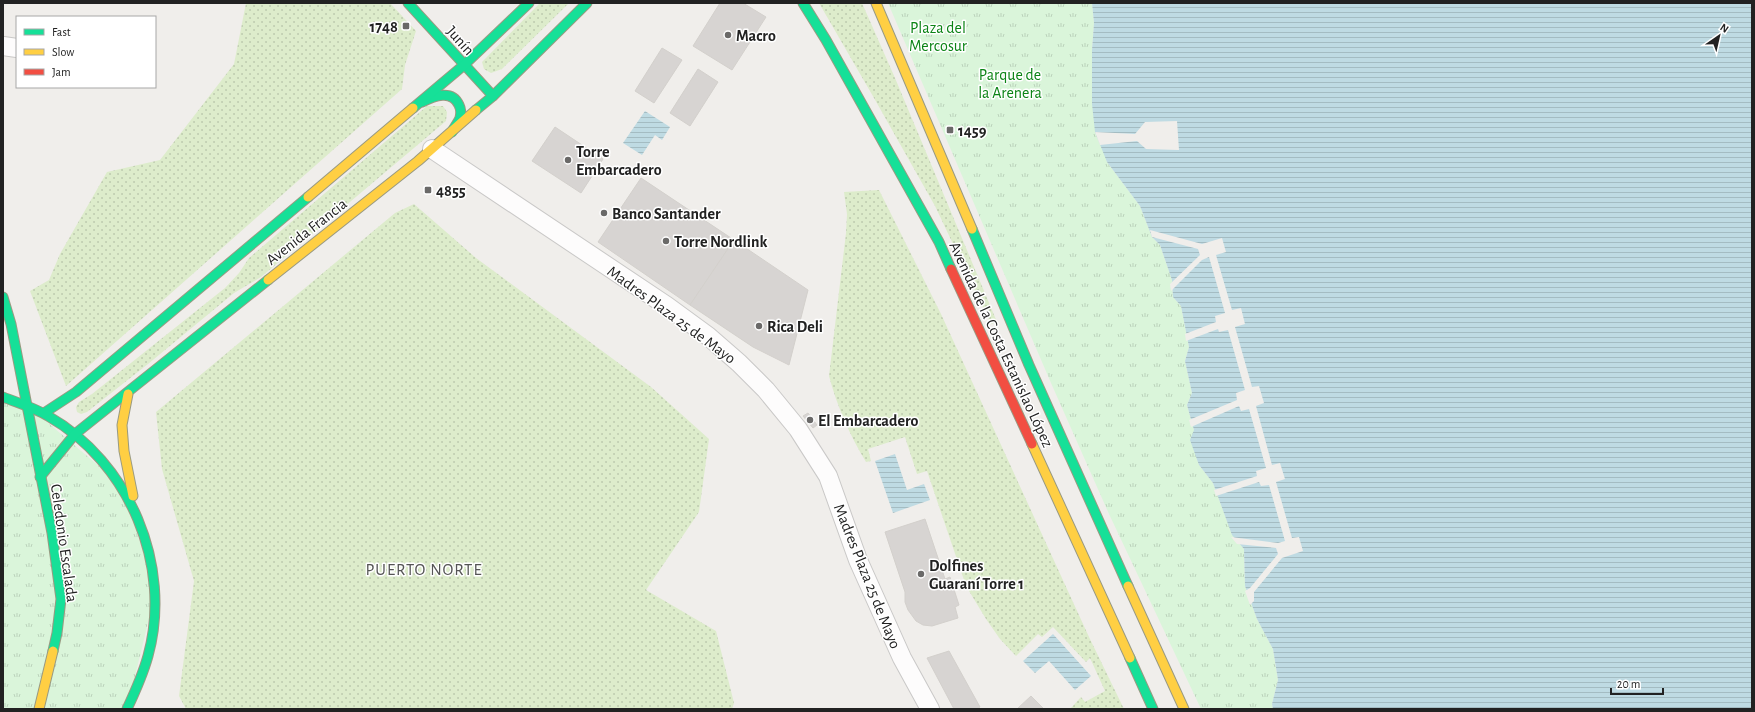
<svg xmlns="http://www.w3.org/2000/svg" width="1755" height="712" font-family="'Alegreya Sans',sans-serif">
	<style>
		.grass { fill: url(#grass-dots) }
		.park { fill: url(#park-tufts) }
		.water { fill: url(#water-rules) }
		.pier { fill: #f0eeeb }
		.building { fill: #d7d4d2; stroke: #d3d0cc }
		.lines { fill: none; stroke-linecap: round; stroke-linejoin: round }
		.street-casing { stroke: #c9c8c7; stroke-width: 20 }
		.fast-casing { stroke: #999a82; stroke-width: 11 }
		.slow-casing { stroke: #999a82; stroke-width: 11 }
		.jam-casing { stroke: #999a82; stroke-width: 11 }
		.street { stroke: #fdfcfc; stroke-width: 18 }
		.fast { stroke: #16e098; stroke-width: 9 }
		.slow { stroke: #ffcf43; stroke-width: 9 }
		.jam { stroke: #f24e42; stroke-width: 9 }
		.poi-dot { fill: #6a6968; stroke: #fff; stroke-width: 1.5 }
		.labels { text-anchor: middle; stroke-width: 3; stroke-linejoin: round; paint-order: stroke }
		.poi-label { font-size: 16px; font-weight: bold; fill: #222; stroke: #fff; text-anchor: start }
		.park-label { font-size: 16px; fill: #0c8416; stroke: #fff }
		.street-label { font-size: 16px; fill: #222; stroke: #fff }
		.neighbourhood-label { font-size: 17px; letter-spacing: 1px; fill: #555; stroke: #fff }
	</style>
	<defs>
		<pattern id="grass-dots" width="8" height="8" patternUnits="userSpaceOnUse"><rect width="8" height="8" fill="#ddeccb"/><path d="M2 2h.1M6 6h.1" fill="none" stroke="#bdcaae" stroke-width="1.8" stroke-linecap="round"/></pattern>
		<pattern id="park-tufts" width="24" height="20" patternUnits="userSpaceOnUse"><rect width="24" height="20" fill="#daf5da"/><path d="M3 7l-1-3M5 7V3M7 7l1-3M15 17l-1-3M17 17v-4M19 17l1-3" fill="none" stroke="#bbd2bb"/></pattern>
		<pattern id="water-rules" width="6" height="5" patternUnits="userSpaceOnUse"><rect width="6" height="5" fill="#bfdbe3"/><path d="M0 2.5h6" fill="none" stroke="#a4bcc2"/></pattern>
	</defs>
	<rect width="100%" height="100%" fill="#f0eeeb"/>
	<g class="grass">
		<path d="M246 3H390L416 31 405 65 402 89 66 386 30 291 49 280 60 254 107 172 160 160 234 64Z"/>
		<path d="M540 3H569L502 69 491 73 484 69 482 62Z"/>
		<path d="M819 3H862L895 78 997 322 991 324 935 206 874 98Z"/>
		<path d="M427 106H443L447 112 446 121 261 277 234 293 148 364 87 412 81 414 77 412 76 407 79 402 92 394 225 288 239 273 249 258Z"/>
		<path d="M879 190 941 314 1089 637 1124 709 1071 708 1081 697 1085 702 1105 691 1090 658 1086 662 1053 627 1042 637 1038 634 1016 656 1000 639 986 619 966 586 927 471 917 474 905 437 868 449 871 461 866 462C850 436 837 406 829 376L846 233 847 214 844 192Z"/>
		<path d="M414 204 476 258 651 387 709 439 699 512 646 590 716 631 734 703 732 709H186L179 696 194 581 162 469 156 412 395 213Z"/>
	</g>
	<g class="park">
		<path d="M888 3H1092L1094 23 1092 50 1107 162 1140 206 1152 237 1160 245 1172 280 1173 297 1181 306 1189 347 1185 361 1192 393 1187 405 1194 430 1199 465 1213 483 1232 534 1244 549 1245 586 1257 619 1273 649 1278 680 1272 704 1273 709H1201L1109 514 1051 383Z"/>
		<path d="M3 397 26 404 121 485 156 590 127 709H3Z"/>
	</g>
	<g class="water">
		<path d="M1092 3H1752V709H1273L1272 704 1278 680 1273 649 1257 619 1245 586 1244 549 1232 535 1213 483 1199 465 1190 440 1194 430 1187 405 1192 393 1185 361 1189 347 1181 306 1173 297 1172 280 1160 245 1152 237 1140 206 1107 162 1095 132 1092 104V50L1094 23Z"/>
		<path d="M645 111 670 127 662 140 655 135 642 155 623 143Z"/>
		<path d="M895 454 907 490 924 484 930 500 893 513 875 461Z"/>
		<path d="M1053 634 1091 676 1075 690 1049 661 1035 673 1023 661Z"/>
	</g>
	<g class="pier">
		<path d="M1177 121 1179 150 1146 149 1137 141 1100 145 1095 132 1135 134 1145 122Z"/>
		<path d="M1150 230 1202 244 1222 238 1226 252 1216 255 1232 310 1241 308 1245 324 1235 327 1252 387 1259 386 1264 403 1256 406 1272 465 1280 463 1285 479 1276 482 1292 538 1299 537 1303 551 1282 558 1254 592V601L1250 605 1245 591 1250 588 1278 554 1276 548 1237 544 1231 537 1278 543 1285 541 1269 485 1261 486 1259 482 1216 496 1214 490 1257 476 1256 471 1266 468 1249 409 1241 411 1239 406 1191 427 1189 420 1237 400 1236 393 1245 390 1228 330 1219 332 1218 329 1186 341 1185 334 1216 322 1215 316 1225 313 1209 257 1202 260 1171 291 1170 284 1200 255 1198 249 1152 237Z"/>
	</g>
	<g class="building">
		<path d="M720 3H743L766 17 732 70 693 46Z"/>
		<path d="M662 48 682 60 654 103 635 91Z"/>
		<path d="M698 69 718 82 690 126 670 113Z"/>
		<path d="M555 127 603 159 581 193 532 161Z"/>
		<path d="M641 178 734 240 690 305 598 242Z"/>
		<path d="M734 240 808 290 789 365 753 347 690 305Z"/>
		<path d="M808 413 817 425 813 428 803 416Z"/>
		<path d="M925 519 945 579 950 577 959 605 955 607 958 618 932 626 923 625 916 621 908 610 905 602V592L885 532Z"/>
		<path d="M949 651 980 707 976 709H954L927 658Z"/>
		<path d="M1031 696 1044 709H1017Z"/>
	</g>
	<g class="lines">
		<defs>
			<g id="street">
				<path d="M3 46 17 48"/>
				<path d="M432 149 667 306 708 336 739 363 766 390 798 429 828 476 858 560 902 658 930 709"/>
			</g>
			<g id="fast">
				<path d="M408 3 493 96"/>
				<path d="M803 3 826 40 939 242 951 269"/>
				<path d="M422 102C434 96 452 89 459 105 461 109 461 114 460 118 458 123 454 127 452 132"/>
				<path d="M413 108 464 65 529 3"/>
				<path d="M476 110 493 96 587 3"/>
				<path d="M972 229 1029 365 1128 586"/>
				<path d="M3 297 11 324 52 533 61 599 57 633 53 651"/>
				<path d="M3 397C18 403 33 407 48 416 129 462 173 565 148 656 143 674 135 692 127 709"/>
				<path d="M44 413 76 392 308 197"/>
				<path d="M40 477 75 434 268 280"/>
				<path d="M1130 658 1153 709"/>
			</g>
			<g id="slow">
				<path d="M876 3 972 229"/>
				<path d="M308 197 413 108"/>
				<path d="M268 280 418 161 476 110"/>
				<path d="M128 394 122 425 124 451 133 496"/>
				<path d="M1032 444 1130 658"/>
				<path d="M1128 586 1184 709"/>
				<path d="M39 709 53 651"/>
			</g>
			<path id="jam" d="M951 269 1032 444"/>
		</defs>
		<use href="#street" class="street-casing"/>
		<use href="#fast" class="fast-casing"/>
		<use href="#slow" class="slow-casing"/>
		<use href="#jam" class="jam-casing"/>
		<use href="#street" class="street"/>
		<use href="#fast" class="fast"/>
		<use href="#slow" class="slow"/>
		<use href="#jam" class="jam"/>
	</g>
	<g class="poi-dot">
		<rect x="402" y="22" width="8" height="8" rx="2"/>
		<circle cx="728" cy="35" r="4"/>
		<rect x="946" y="126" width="8" height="8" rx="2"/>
		<circle cx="568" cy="160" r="4"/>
		<rect x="424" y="186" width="8" height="8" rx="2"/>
		<circle cx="604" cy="213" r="4"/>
		<circle cx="666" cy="241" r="4"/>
		<circle cx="759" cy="326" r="4"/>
		<circle cx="810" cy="420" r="4"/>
		<circle cx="921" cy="574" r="4"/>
	</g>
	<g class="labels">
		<g class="poi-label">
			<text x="398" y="32" text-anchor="end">1748</text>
			<text x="736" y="41">Macro</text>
			<text x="958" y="136">1459</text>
			<text x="576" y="157">Torre<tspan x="576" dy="18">Embarcadero</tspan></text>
			<text x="436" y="196">4855</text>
			<text x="612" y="219">Banco Santander</text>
			<text x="674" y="247">Torre Nordlink</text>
			<text x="767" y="332">Rica Deli</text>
			<text x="818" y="426">El Embarcadero</text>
			<text x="929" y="571">Dolfines<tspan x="929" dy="18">Guaraní Torre 1</tspan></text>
		</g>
		<g class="park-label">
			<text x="938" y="33">Plaza del<tspan x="938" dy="18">Mercosur</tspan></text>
			<text x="1010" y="80">Parque de<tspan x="1010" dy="18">la Arenera</tspan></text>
		</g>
		<g class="street-label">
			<text transform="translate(461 40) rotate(48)" y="6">Junín</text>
			<text transform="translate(306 231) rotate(-38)" y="6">Avenida Francia</text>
			<text transform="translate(672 314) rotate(36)" y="6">Madres Plaza 25 de Mayo</text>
			<text transform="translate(1002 344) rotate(65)" y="6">Avenida de la Costa Estanislao López</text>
			<text transform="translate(65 543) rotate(82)" y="6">Celedonio Escalada</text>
			<text transform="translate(868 576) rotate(68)" y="6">Madres Plaza 25 de Mayo</text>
		</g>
		<g class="neighbourhood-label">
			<text x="424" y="575">PUERTO NORTE</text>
		</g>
	</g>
	<rect width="1755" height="712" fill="none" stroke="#222222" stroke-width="8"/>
	<rect x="16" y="16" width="140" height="72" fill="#ffffff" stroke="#a7a7a7"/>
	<rect x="24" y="29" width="20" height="6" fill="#16e098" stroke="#a7a7a7"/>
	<text x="52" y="36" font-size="12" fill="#222222">Fast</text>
	<rect x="24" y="49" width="20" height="6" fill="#ffcf43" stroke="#a7a7a7"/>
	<text x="52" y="56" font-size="12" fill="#222222">Slow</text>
	<rect x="24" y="69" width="20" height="6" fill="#f24e42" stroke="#a7a7a7"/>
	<text x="52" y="76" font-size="12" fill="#222222">Jam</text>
	<g transform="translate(1719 36) rotate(34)" stroke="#ffffff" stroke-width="3" paint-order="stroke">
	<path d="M0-3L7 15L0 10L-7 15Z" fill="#222222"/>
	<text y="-6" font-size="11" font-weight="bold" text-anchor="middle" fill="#222222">N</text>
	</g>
	<path d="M1611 688v6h52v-6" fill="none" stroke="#222222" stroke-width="2"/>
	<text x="1617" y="688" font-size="12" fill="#222222" stroke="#ffffff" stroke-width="3" paint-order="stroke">20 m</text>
</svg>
